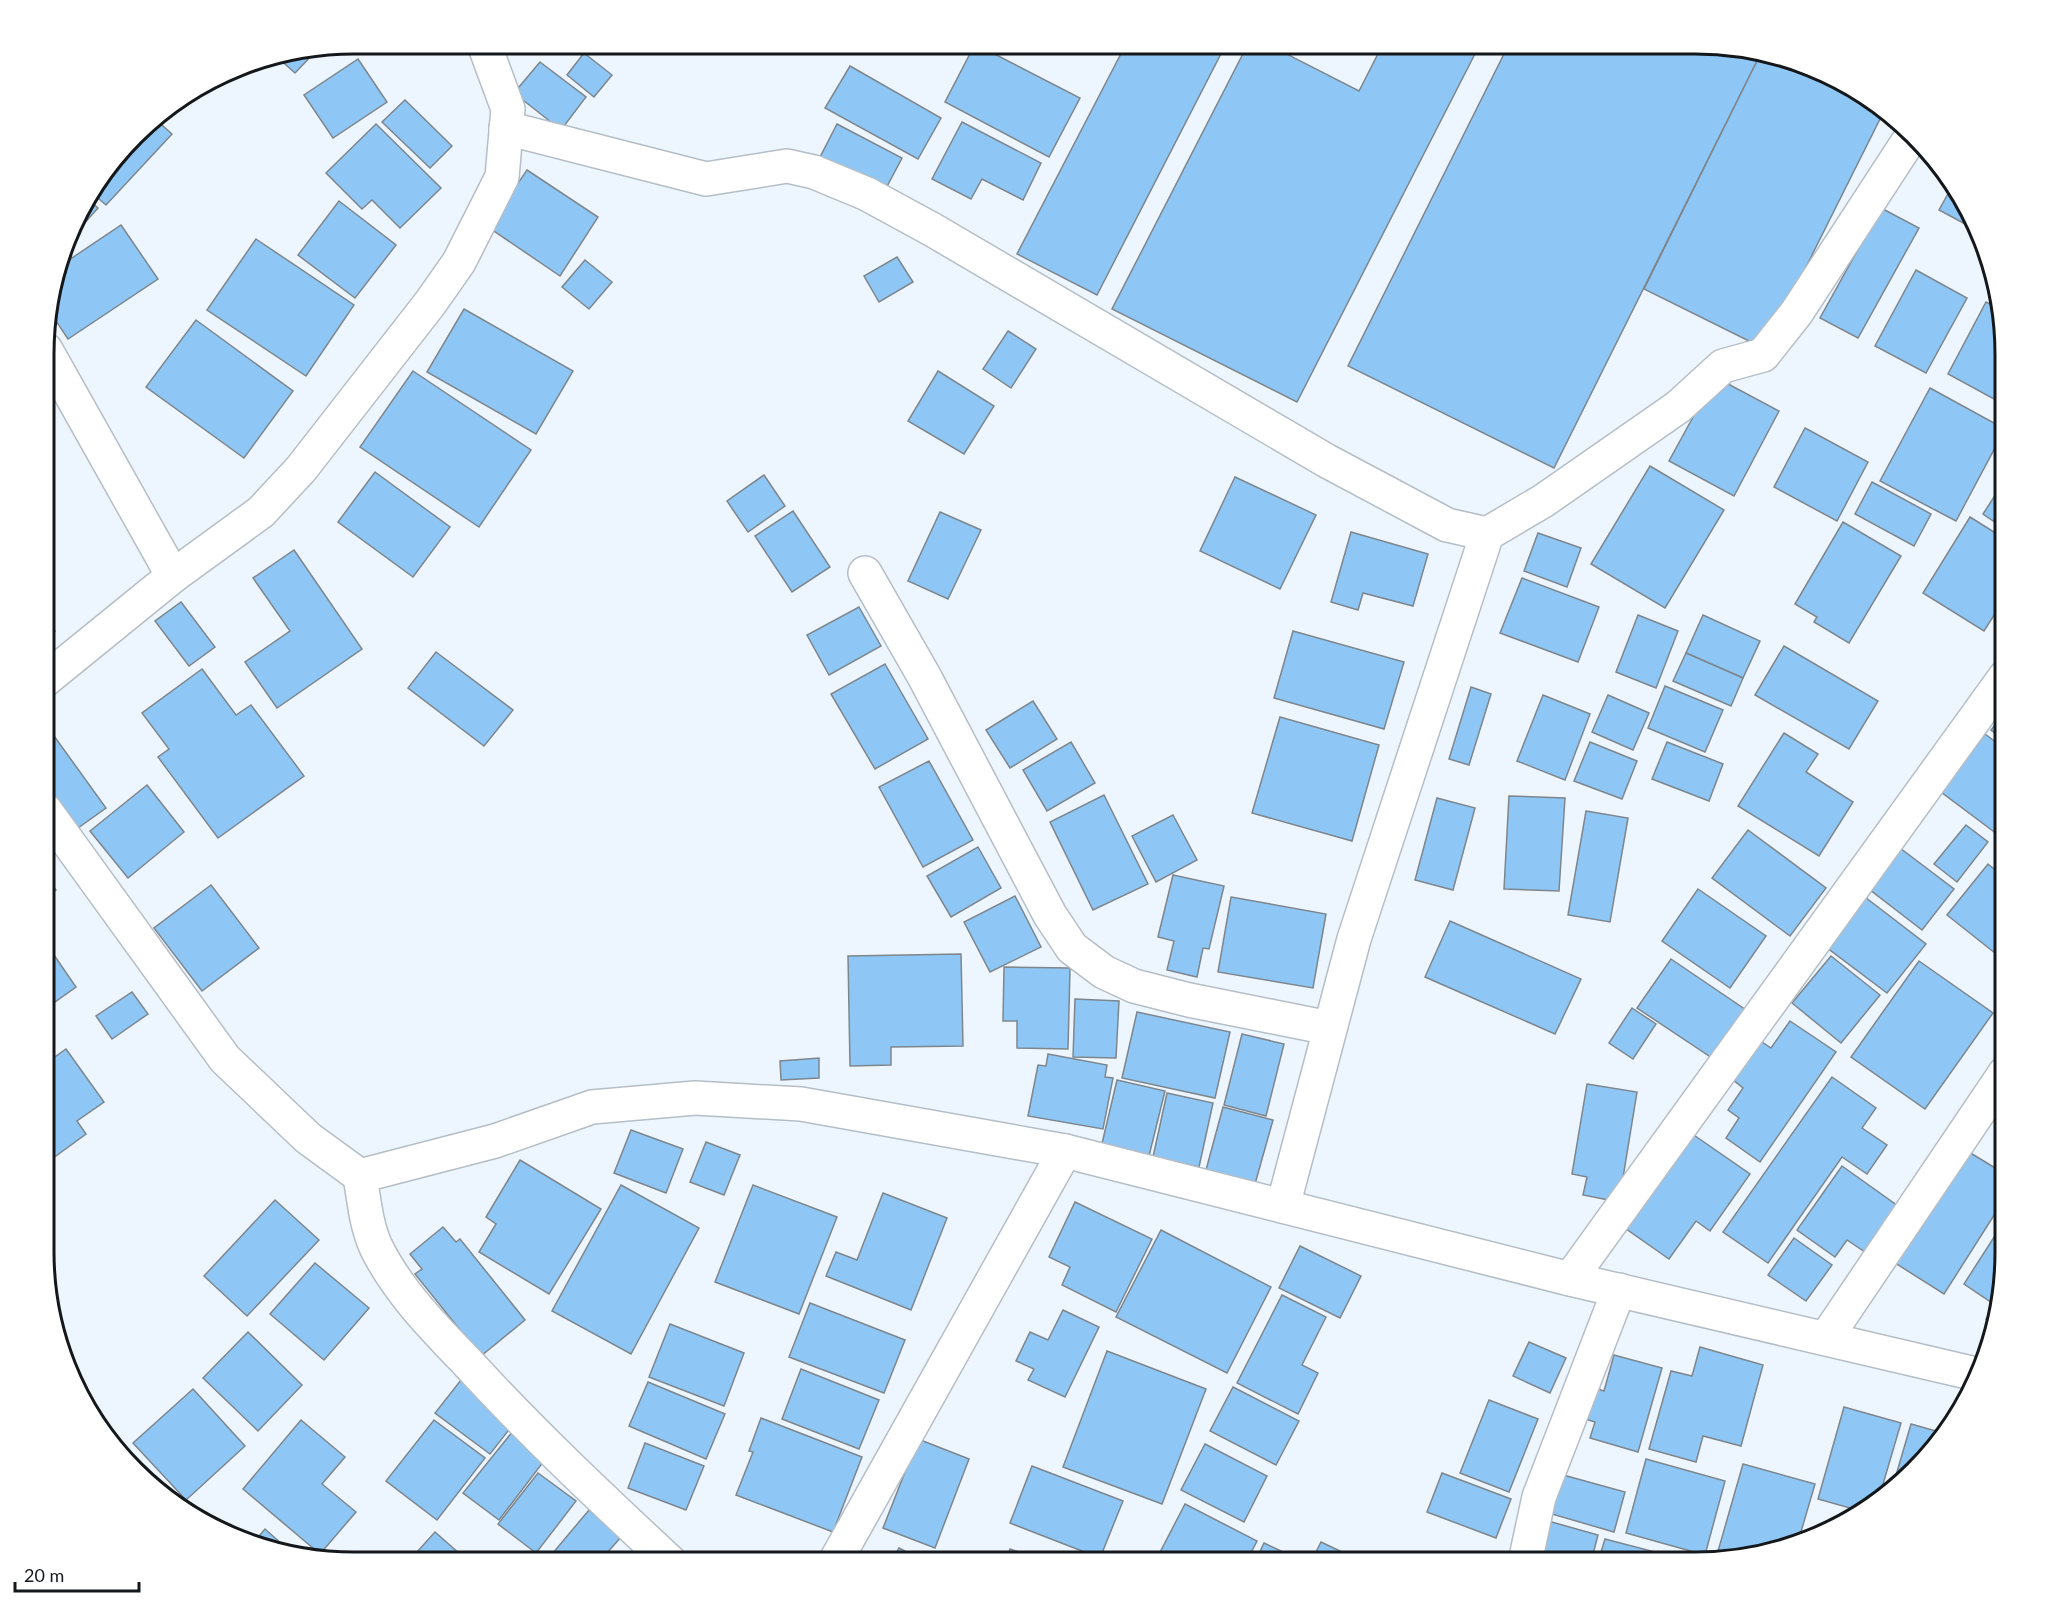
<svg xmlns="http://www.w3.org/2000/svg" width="2049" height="1606" font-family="Lato,sans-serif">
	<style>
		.building { fill: #8ec7f5; stroke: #7e868d; stroke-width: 1.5 }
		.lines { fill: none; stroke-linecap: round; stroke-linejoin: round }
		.minor-casing { stroke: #b5bec6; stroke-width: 36 }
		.minor { stroke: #fff; stroke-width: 33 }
		.rim { fill: none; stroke: #15181b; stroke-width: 3 }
	</style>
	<rect width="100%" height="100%" fill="#edf6fe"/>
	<g class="building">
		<path d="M549 44H569L559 53Z"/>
		<path d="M975 44 1080 98 1049 157 945 102Z"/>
		<path d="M1126 44H1226L1097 295 1017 254Z"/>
		<path d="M1248 44H1267L1359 91 1383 44H1480L1297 402 1112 309Z"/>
		<path d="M1509 44H1715L1760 55 1554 468 1348 366Z"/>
		<path d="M317 50 295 73 276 56Z"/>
		<path d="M584 53 612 75 594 97 567 75Z"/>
		<path d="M1760 55 1814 67 1884 111 1765 349 1644 289Z"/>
		<path d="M358 59 387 102 333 138 304 95Z"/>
		<path d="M540 62 586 97 561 130 514 93Z"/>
		<path d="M850 66 941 118 918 159 825 108Z"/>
		<path d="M405 100 452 146 430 168 382 122Z"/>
		<path d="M154 118 172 134 106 205 91 192 149 120Z"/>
		<path d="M962 122 1041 163 1023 200 982 179 971 199 932 179Z"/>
		<path d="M376 124 441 188 400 228 372 200 362 209 326 173Z"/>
		<path d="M837 124 902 158 883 194 818 161Z"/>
		<path d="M527 170 598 217 560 276 488 227Z"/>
		<path d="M1953 185 1980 232 1939 210Z"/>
		<path d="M86 197 98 208 72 237 85 199Z"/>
		<path d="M339 201 396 245 355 298 298 255Z"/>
		<path d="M1881 208 1919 228 1858 338 1820 318Z"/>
		<path d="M121 225 158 279 68 339 48 309 63 264Z"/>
		<path d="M256 239 354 305 306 376 207 310Z"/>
		<path d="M897 257 913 282 879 302 864 276Z"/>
		<path d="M585 260 612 282 589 309 562 287Z"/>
		<path d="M1916 270 1967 298 1926 373 1875 346Z"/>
		<path d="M1986 302 1996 307 2005 353V405L1948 374Z"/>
		<path d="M464 309 573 371 536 434 427 372Z"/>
		<path d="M196 320 293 391 244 458 146 387Z"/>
		<path d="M1008 331 1036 349 1011 388 983 369Z"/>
		<path d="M413 371 531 450 479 527 360 447Z"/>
		<path d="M938 371 994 406 964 454 908 421Z"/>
		<path d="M1715 377 1779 411 1734 496 1669 461Z"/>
		<path d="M1930 388 2005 429 1956 521 1880 481Z"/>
		<path d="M1805 428 1868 462 1837 521 1774 487Z"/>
		<path d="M1650 466 1724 510 1665 608 1591 564Z"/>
		<path d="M375 472 450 527 413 577 338 522Z"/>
		<path d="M764 475 785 506 748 532 727 501Z"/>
		<path d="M1235 477 1316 515 1280 589 1200 551Z"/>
		<path d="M2005 480V529L1983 514Z"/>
		<path d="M1872 482 1931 514 1914 546 1855 514Z"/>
		<path d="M793 511 830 567 792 592 755 536Z"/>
		<path d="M940 512 981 530 948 599 908 581Z"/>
		<path d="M1970 517 2005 539V598L1984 631 1923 593Z"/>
		<path d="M1843 522 1901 556 1849 643 1814 622 1817 617 1795 604Z"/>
		<path d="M1351 532 1428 554 1413 606 1363 593 1358 610 1331 602Z"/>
		<path d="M1538 533 1581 548 1567 587 1524 571Z"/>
		<path d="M294 550 362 649 277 708 245 662 290 631 253 578Z"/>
		<path d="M1522 578 1599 607 1578 662 1500 633Z"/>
		<path d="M181 602 215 647 189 666 155 621Z"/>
		<path d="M859 607 881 646 829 675 807 635Z"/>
		<path d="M1638 615 1678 631 1656 688 1616 672Z"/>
		<path d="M1703 615 1760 641 1743 678 1686 653Z"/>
		<path d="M46 618 55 631 46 638Z"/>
		<path d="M1293 631 1404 662 1384 729 1274 698Z"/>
		<path d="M1784 646 1878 701 1849 749 1755 695Z"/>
		<path d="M436 652 513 710 484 746 408 688Z"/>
		<path d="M1686 653 1743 678 1731 706 1673 681Z"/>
		<path d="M885 664 928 739 875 769 831 694Z"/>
		<path d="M202 669 236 715 251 705 304 776 218 838 158 757 169 749 142 713Z"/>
		<path d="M1665 686 1723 710 1705 752 1648 728Z"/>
		<path d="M1471 687 1491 694 1469 765 1449 759Z"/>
		<path d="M1543 695 1590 714 1565 780 1517 761Z"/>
		<path d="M1608 695 1649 713 1633 750 1592 732Z"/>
		<path d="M1033 701 1057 739 1010 768 986 730Z"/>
		<path d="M2005 712V741L1991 730Z"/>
		<path d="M1280 717 1379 745 1352 841 1252 813Z"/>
		<path d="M49 729 106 808 78 828 45 783V731Z"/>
		<path d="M1784 733 1818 754 1806 772 1853 802 1819 856 1738 806Z"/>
		<path d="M1985 734 2005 749V823L1997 834 1941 792Z"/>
		<path d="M1071 742 1095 783 1047 811 1023 770Z"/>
		<path d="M1590 742 1637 761 1622 799 1574 781Z"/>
		<path d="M1667 742 1723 764 1709 801 1652 779Z"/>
		<path d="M929 761 973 840 923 867 879 787Z"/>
		<path d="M147 785 184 832 128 878 90 831Z"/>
		<path d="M1104 795 1148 884 1093 910 1050 822Z"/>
		<path d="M1509 796 1565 798 1559 891 1504 889Z"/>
		<path d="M1437 798 1475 808 1453 890 1415 880Z"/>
		<path d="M1586 811 1628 818 1610 922 1568 915Z"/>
		<path d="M1173 815 1197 860 1156 882 1132 836Z"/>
		<path d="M1966 825 1988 842 1957 882 1934 864Z"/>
		<path d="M1748 830 1826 888 1790 936 1712 878Z"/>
		<path d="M1896 845 1954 889 1922 930 1865 886Z"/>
		<path d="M978 847 1001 888 951 917 927 876Z"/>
		<path d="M1988 864 2005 878V961L1947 915Z"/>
		<path d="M45 874 56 890 45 897Z"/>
		<path d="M1173 875 1224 886 1209 949 1203 948 1197 977 1167 970 1174 941 1158 937Z"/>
		<path d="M211 885 259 948 202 991 154 928Z"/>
		<path d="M1698 889 1766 936 1730 988 1662 941Z"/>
		<path d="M1861 894 1926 944 1887 993 1822 944Z"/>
		<path d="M1015 896 1041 947 990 972 964 922Z"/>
		<path d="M1231 897 1326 914 1313 988 1218 972Z"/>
		<path d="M1450 921 1581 979 1555 1034 1425 977Z"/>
		<path d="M45 942 76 987 45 1009Z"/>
		<path d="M961 954 963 1046 891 1047V1065L850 1066 848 956Z"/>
		<path d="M1831 956 1880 995 1841 1043 1792 1003Z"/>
		<path d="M1671 959 1746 1010 1712 1058 1637 1008Z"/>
		<path d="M1919 961 1993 1013 1925 1109 1851 1057Z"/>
		<path d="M1004 967 1070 968 1068 1049 1017 1048V1021H1003Z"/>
		<path d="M132 992 148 1014 112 1039 96 1016Z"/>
		<path d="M1075 999 1119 1001 1116 1058 1073 1057Z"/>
		<path d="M1632 1008 1656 1024 1633 1059 1609 1043Z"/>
		<path d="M1137 1012 1230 1032 1215 1098 1122 1078Z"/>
		<path d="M1790 1021 1836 1052 1760 1162 1726 1138 1739 1118 1728 1110 1743 1088 1732 1079 1759 1040 1771 1048Z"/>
		<path d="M1242 1034 1284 1044 1266 1116 1224 1105Z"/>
		<path d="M66 1049 104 1102 77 1121 86 1134 49 1161 44 1155 45 1064Z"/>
		<path d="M1048 1054 1107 1065 1105 1077 1113 1078 1103 1129 1028 1116 1038 1065 1046 1066Z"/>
		<path d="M819 1058V1078L781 1080 780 1061Z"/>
		<path d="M1832 1077 1876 1108 1862 1128 1887 1145 1867 1174 1842 1157 1768 1263 1723 1232Z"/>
		<path d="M1117 1080 1165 1091 1147 1164 1100 1152Z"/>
		<path d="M1587 1084 1637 1092 1619 1202 1583 1195 1587 1177 1572 1174Z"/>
		<path d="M1167 1093 1213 1103 1199 1167 1153 1157Z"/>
		<path d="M1223 1107 1273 1120 1255 1184 1206 1170Z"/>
		<path d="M631 1130 683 1149 666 1193 614 1173Z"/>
		<path d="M1688 1131 1750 1174 1710 1231 1696 1221 1669 1259 1622 1226Z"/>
		<path d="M706 1142 740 1155 724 1195 690 1182Z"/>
		<path d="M1964 1149 2005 1174V1198L1944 1294 1892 1261Z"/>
		<path d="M2005 1149V1169L1996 1163Z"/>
		<path d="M520 1160 601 1209 549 1294 479 1252 496 1224 486 1217Z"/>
		<path d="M1842 1166 1898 1206 1865 1252 1847 1240 1835 1257 1797 1230Z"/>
		<path d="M621 1185 699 1228 631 1354 552 1311Z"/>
		<path d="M753 1185 837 1217 799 1314 715 1282Z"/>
		<path d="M883 1193 947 1218 911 1310 826 1276 836 1252 857 1260Z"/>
		<path d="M275 1200 319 1240 247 1316 204 1276Z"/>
		<path d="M1075 1202 1152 1239 1116 1312 1062 1285 1070 1267 1049 1257Z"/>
		<path d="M2005 1220V1273L1993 1324 1986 1319 1995 1305 1964 1284Z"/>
		<path d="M443 1227 456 1242 460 1239 525 1320 481 1356 415 1274 422 1269 410 1254Z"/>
		<path d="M1161 1230 1271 1287 1227 1373 1116 1317Z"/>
		<path d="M1794 1238 1832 1265 1806 1301 1768 1275Z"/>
		<path d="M1300 1246 1361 1276 1340 1318 1279 1288Z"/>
		<path d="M315 1263 369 1308 324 1360 270 1314Z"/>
		<path d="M1282 1295 1326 1317 1302 1365 1318 1373 1298 1414 1237 1383Z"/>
		<path d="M810 1303 905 1340 884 1393 789 1357Z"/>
		<path d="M1063 1310 1099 1327 1065 1397 1028 1380 1034 1369 1016 1361 1030 1332 1048 1340Z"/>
		<path d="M670 1324 744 1353 724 1406 649 1377Z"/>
		<path d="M248 1332 302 1385 258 1431 203 1378Z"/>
		<path d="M1529 1342 1566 1358 1550 1393 1513 1376Z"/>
		<path d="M1700 1347 1763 1365 1741 1446 1703 1436 1696 1462 1649 1449 1671 1371 1692 1376Z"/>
		<path d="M1107 1351 1206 1389 1162 1504 1063 1467Z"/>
		<path d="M1614 1355 1662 1368 1638 1452 1590 1438 1595 1422 1579 1417 1588 1386 1604 1391Z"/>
		<path d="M801 1369 879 1400 859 1449 782 1419Z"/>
		<path d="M461 1380 515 1422 490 1454 435 1413Z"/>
		<path d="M648 1382 725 1414 706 1459 629 1426Z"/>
		<path d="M1233 1387 1299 1421 1276 1465 1210 1431Z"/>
		<path d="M193 1389 245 1446 186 1500 133 1443Z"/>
		<path d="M1489 1400 1538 1419 1509 1492 1460 1473Z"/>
		<path d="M1844 1407 1901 1423 1878 1501 1864 1512 1818 1499Z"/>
		<path d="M761 1418 862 1457 833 1532 736 1495 753 1452 749 1451Z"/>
		<path d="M301 1420 345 1457 322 1484 356 1512 320 1554 243 1489Z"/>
		<path d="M434 1420 485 1458 437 1520 386 1481Z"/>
		<path d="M1911 1424 1943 1433 1928 1457 1892 1489Z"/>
		<path d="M513 1431 547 1457 499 1520 463 1493Z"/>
		<path d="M918 1439 969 1459 935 1548 883 1528Z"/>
		<path d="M645 1443 704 1466 686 1510 628 1488Z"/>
		<path d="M1205 1444 1267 1476 1244 1522 1181 1490Z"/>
		<path d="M1646 1459 1725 1481 1705 1555 1626 1533Z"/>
		<path d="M1743 1464 1815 1484 1798 1542 1716 1558Z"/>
		<path d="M1032 1466 1123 1501 1100 1558 1010 1523Z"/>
		<path d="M538 1473 576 1501 536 1553 498 1524Z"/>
		<path d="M1442 1473 1511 1499 1496 1538 1427 1512Z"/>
		<path d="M1556 1473 1625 1492 1614 1532 1545 1512Z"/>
		<path d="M1185 1504 1257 1541 1246 1562H1160L1156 1560Z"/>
		<path d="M589 1510 621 1537 606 1554 616 1562H550L547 1560Z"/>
		<path d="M1541 1519 1598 1535 1591 1562H1528Z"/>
		<path d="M265 1529 291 1552 253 1543Z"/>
		<path d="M435 1532 469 1562H408Z"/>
		<path d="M1605 1539 1655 1552 1653 1562H1598Z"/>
		<path d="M1321 1542 1363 1562H1311Z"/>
		<path d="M1264 1543 1304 1562H1255Z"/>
		<path d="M899 1548 926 1562H891Z"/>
		<path d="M1010 1549 1049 1562H1005Z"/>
		<path d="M1662 1554 1691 1562H1660Z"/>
	</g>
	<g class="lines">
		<defs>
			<g id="minor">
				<path d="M506 128 706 179 787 166 814 172 867 194 933 230 1327 461 1447 525 1487 534"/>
				<path d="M46 350 173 576"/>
				<path d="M865 573 924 676 1050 915 1072 948 1104 972 1134 986 1189 1000 1329 1028"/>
				<path d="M45 680 173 576 261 512 301 469 431 302 459 262 502 177 508 109 484 44"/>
				<path d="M45 810 225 1059 308 1138 360 1176 495 1141 592 1107 695 1098 801 1104 1065 1151 1570 1279 1980 1375"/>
				<path d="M360 1176C364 1200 366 1225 376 1247 397 1290 433 1327 466 1361 530 1431 600 1497 670 1562"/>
				<path d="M1283 1206 1354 939 1487 534 1543 501 1678 407 1723 366 1763 355 1797 312 1913 134"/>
				<path d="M1570 1279 2005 677"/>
				<path d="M1826 1338 2005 1073"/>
				<path d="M835 1562 1065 1151"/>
				<path d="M1525 1562 1539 1497 1619 1290"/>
			</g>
		</defs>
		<use href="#minor" class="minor-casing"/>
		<use href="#minor" class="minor"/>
	</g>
	<path d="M0 0H2049V1606H0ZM354 54H1695A300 300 0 0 1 1995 354V1252A300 300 0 0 1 1695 1552H354A300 300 0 0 1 54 1252V354A300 300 0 0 1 354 54Z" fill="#fff" fill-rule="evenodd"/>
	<path class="rim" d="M354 54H1695A300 300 0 0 1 1995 354V1252A300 300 0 0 1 1695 1552H354A300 300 0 0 1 54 1252V354A300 300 0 0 1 354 54Z"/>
	<path d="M15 1582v9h124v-9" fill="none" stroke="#15181b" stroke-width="3"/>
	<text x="24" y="1582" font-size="18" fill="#15181b" stroke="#ffffff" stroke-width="4.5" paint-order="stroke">20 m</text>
</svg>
